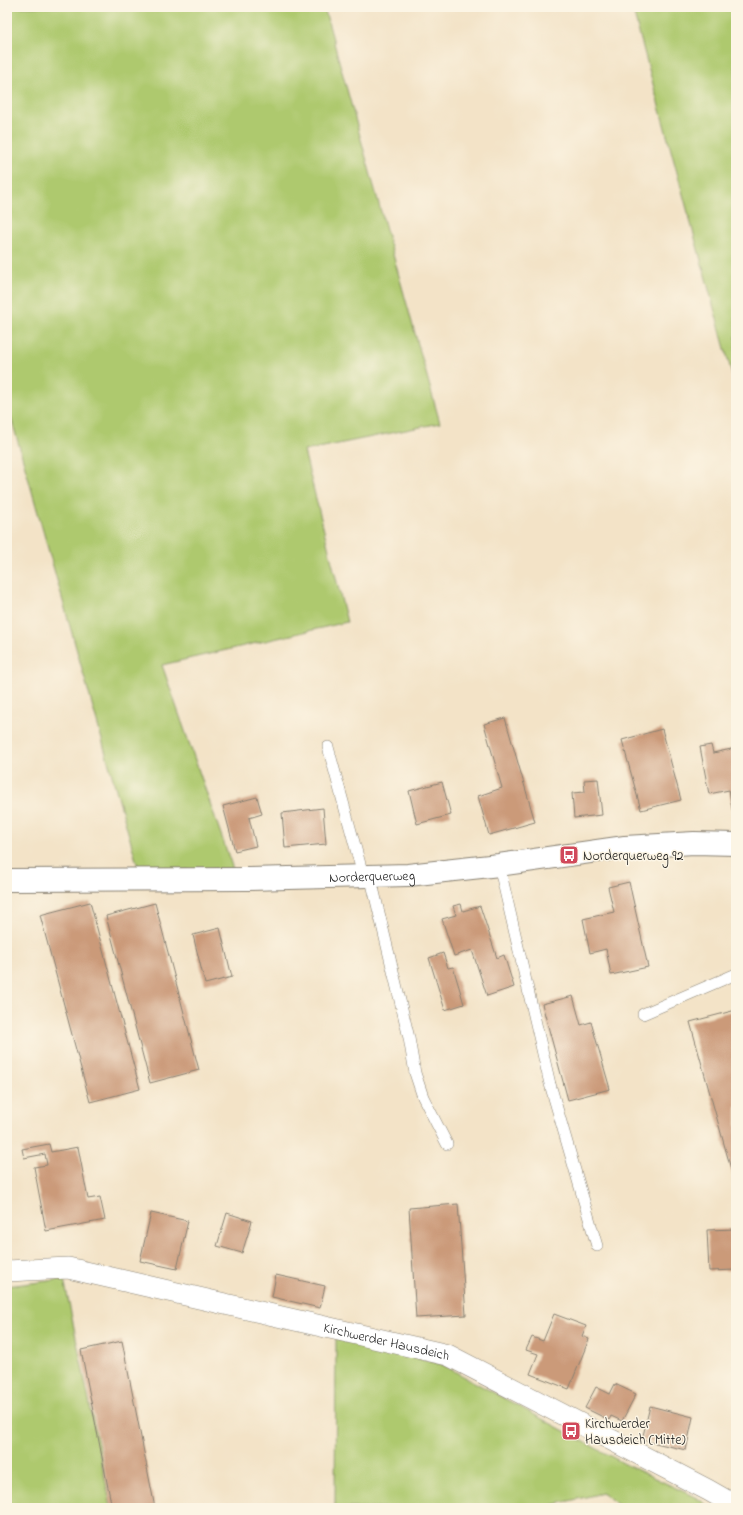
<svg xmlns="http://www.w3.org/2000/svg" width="743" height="1515" font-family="'Indie Flower',sans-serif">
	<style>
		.green { fill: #aec96e; stroke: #657245 }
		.building { fill: #cb9a79 }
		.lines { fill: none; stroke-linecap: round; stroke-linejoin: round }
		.service-casing { stroke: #888072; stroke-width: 12 }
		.minor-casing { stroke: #888072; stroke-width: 22 }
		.tertiary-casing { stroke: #888072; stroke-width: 24 }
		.service { stroke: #fff; stroke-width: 11 }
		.minor { stroke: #fff; stroke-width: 21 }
		.tertiary { stroke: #fff; stroke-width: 22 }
		.labels { text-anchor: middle; stroke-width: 3; stroke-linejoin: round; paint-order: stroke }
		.poi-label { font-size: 14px; fill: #1c1c1c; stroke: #fcf5e5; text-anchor: start }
		.street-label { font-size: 14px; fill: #1c1c1c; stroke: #fcf5e5 }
	</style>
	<rect width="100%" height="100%" fill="#fcf5e5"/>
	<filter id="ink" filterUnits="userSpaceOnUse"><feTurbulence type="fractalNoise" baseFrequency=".025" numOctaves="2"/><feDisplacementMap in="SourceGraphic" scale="8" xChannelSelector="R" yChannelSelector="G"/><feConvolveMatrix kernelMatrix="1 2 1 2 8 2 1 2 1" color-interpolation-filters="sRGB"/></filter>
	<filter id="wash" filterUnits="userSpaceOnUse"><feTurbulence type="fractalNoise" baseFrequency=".012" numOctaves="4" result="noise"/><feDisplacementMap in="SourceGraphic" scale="16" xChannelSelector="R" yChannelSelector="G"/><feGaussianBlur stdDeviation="0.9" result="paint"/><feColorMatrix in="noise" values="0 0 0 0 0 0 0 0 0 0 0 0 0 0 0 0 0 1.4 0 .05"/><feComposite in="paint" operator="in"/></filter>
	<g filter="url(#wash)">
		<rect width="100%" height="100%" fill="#f3e3c7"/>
		<g class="green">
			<path d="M7 7H324L440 423 304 451 347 622 162 665 233 869 139 871 7 403Z"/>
			<path d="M632 7H736V389Z"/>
			<path d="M64 1279 111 1508H7V1286Z"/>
			<path d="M336 1339 441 1364 625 1464 697 1498 711 1508H622L603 1493 539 1508H335Z"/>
		</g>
		<g id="blocks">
			<g class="building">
				<path d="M505 718 535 822 489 835 478 796 502 788 484 724Z"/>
				<path d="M662 729 681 800 641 810 622 740Z"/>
				<path d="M711 745 713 753 736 748V814H733L729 790 709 794 700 747Z"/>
				<path d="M598 779 602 815 574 818 572 793 585 792 584 780Z"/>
				<path d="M442 782 451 815 417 824 409 791Z"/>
				<path d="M257 797 262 814 249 818 256 846 235 851 223 806Z"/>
				<path d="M323 808 326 844 285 848 282 813Z"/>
				<path d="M629 882 648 967 611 975 606 949 590 953 583 919 614 912 608 887Z"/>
				<path d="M90 902 140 1089 90 1102 40 915Z"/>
				<path d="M155 903 199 1070 150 1083 106 916Z"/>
				<path d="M461 904 463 911 480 906 497 958 504 955 514 987 487 996 472 950 454 956 442 919 456 915 453 906Z"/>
				<path d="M220 928 232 977 205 984 193 935Z"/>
				<path d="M443 953 448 968 453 967 464 1004 445 1010 429 958Z"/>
				<path d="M573 996 581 1025 591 1022 610 1089 568 1100 542 1004Z"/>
				<path d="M736 1010V1187L690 1022Z"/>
				<path d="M49 1144 51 1152 78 1147 88 1199 100 1197 105 1220 46 1231 34 1167 47 1165 45 1154 24 1158 22 1149Z"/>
				<path d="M458 1204 466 1315 416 1318 409 1208Z"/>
				<path d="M151 1213 188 1221 177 1269 140 1261Z"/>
				<path d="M227 1213 252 1221 242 1253 217 1246Z"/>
				<path d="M736 1229V1270L709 1271 707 1230Z"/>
				<path d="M276 1275 325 1286 320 1308 272 1297Z"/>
				<path d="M554 1314 586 1326 582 1336 589 1339 569 1389 530 1374 538 1354 526 1350 532 1337 543 1341Z"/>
				<path d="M122 1341 155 1508H112L81 1350Z"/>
				<path d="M615 1384 636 1394 622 1421 611 1416 609 1420 585 1408 596 1387 610 1394Z"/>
				<path d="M650 1406 693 1417 686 1450 642 1440Z"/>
			</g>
		</g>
	</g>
	<g filter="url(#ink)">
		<use href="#blocks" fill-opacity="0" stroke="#888072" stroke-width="1"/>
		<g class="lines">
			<defs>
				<g id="service">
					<path d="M328 747 363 875"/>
					<path d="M499 865 550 1084 597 1246"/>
					<path d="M370 875 409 1038 415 1073 423 1097 447 1144"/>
					<path d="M643 1014 736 974"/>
				</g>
				<g id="minor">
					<path id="s1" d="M7 1271 68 1268 448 1355 708 1490 736 1506"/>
				</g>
				<g id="tertiary">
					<path id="s2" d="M7 880 248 879 408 875 499 865 625 847 694 843 736 844"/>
				</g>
			</defs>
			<use href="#service" class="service-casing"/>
			<use href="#minor" class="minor-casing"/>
			<use href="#tertiary" class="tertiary-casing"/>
			<use href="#service" class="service"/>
			<use href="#minor" class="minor"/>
			<use href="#tertiary" class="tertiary"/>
		</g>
	</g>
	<defs>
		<symbol id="bus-square" viewBox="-11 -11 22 22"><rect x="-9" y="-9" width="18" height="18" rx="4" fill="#d1495b" stroke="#fcf5e5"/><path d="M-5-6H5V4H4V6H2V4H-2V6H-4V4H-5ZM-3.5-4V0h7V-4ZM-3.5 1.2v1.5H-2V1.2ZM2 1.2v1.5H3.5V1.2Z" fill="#fff"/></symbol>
	</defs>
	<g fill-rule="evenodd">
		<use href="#bus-square" x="558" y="844" width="22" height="22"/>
		<use href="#bus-square" x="560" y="1420" width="22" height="22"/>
	</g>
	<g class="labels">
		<g class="poi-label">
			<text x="583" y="860">Norderquerweg 92</text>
			<text x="585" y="1428">Kirchwerder<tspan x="585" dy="16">Hausdeich (Mitte)</tspan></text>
		</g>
		<g class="street-label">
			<text dy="5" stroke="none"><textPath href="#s2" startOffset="365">Norderquerweg</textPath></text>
			<text dy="5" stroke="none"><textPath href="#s1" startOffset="388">Kirchwerder Hausdeich</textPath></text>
		</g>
	</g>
	<rect width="743" height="1515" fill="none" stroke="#fcf5e5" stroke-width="24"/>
</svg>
